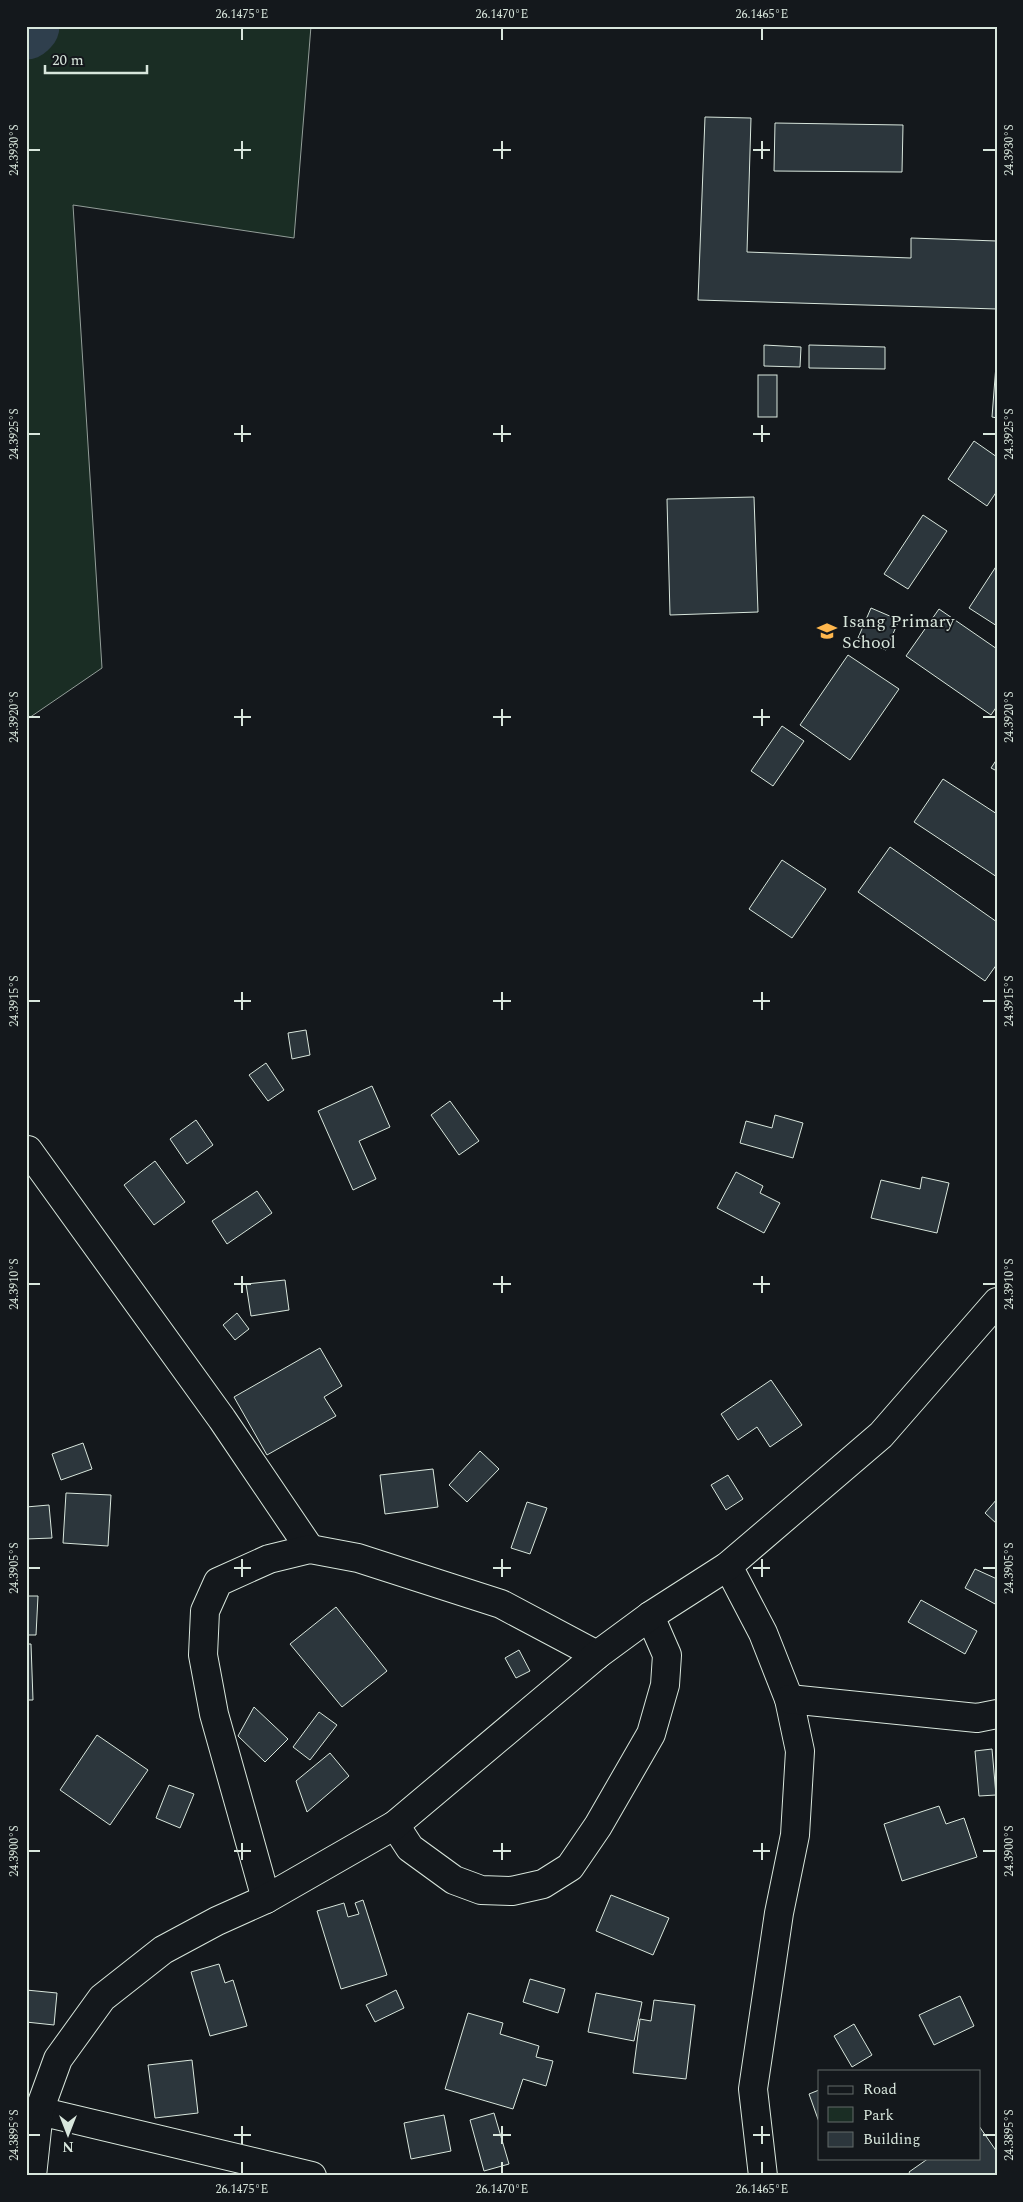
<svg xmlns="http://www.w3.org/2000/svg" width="1023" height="2202" font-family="Spectral,serif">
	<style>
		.green { fill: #1a2d24; stroke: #939e99 }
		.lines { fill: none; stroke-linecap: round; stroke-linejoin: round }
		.river { stroke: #2f3f4d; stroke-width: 61 }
		.building { fill: #2c363c; stroke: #d8e6dc }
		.minor-casing { stroke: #d8e6dc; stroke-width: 30 }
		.minor { stroke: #14181c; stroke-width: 28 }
		.ticks { fill: none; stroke: #d8e6dc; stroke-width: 2 }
		.labels { text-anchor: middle; stroke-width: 4; stroke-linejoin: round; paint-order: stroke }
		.poi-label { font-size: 18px; fill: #d8e6dc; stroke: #14181c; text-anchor: start }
		.neatline { fill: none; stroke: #d8e6dc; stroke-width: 2 }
		.ticks-label { font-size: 12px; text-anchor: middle; fill: #d8e6dc }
	</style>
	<rect width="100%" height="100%" fill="#14181c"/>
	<path class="green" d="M26 26H311L294 238 73 205 102 668 26 720Z"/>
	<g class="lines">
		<path class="river" d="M26 29 29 26"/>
	</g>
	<g class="building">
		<path d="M705 117 751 118 747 252 911 258V238L997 241V309L698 300Z"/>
		<path d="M775 123 903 125 902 172 774 171Z"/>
		<path d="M764 345 801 347 800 367 764 366Z"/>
		<path d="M809 345 885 347V369L809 368Z"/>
		<path d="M996 365H997V418L992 417Z"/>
		<rect x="758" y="375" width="19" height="42"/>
		<path d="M974 441 997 457V491L987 506 948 479Z"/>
		<path d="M754 497 758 612 670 615 667 499Z"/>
		<path d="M923 515 947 531 908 589 884 574Z"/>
		<path d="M997 565V626L969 608Z"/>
		<path d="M871 608 899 620 886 650 858 638Z"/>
		<path d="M939 609 997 649V706L991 715 906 656Z"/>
		<path d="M848 655 899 689 850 760 800 725Z"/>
		<path d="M782 726 804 741 773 786 751 771Z"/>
		<path d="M997 759V771L991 768Z"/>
		<path d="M943 779 997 814V877L914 822Z"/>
		<path d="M890 847 997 922V964L985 981 858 892Z"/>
		<path d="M782 860 826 889 792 938 749 909Z"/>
		<path d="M306 1030 310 1055 292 1059 288 1033Z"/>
		<path d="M266 1063 284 1090 268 1101 249 1075Z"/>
		<path d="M372 1086 390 1127 359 1141 376 1179 353 1190 318 1111Z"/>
		<path d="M450 1101 479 1141 459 1155 431 1115Z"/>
		<path d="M775 1115 803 1123 793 1158 740 1143 746 1121 772 1128Z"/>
		<path d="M196 1120 213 1145 187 1164 170 1139Z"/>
		<path d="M155 1161 185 1202 154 1225 124 1185Z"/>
		<path d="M736 1172 763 1186 760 1193 780 1203 764 1233 717 1208Z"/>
		<path d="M922 1177 949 1183 937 1233 871 1218 881 1180 920 1189Z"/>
		<path d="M257 1191 272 1213 227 1244 212 1221Z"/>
		<path d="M285 1280 289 1310 251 1316 246 1284Z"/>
		<path d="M237 1313 249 1329 235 1340 223 1325Z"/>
		<path d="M320 1348 342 1386 324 1397 336 1416 267 1455 234 1397Z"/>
		<path d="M771 1380 802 1425 770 1447 757 1427 738 1440 721 1414Z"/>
		<path d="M83 1443 92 1469 61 1480 52 1454Z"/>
		<path d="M480 1451 499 1469 467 1502 449 1485Z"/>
		<path d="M433 1469 438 1507 385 1514 380 1475Z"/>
		<path d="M728 1475 743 1499 726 1510 711 1485Z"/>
		<path d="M66 1493 111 1495 108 1546 63 1543Z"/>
		<path d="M997 1499V1524L985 1513Z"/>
		<path d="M527 1502 547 1508 530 1554 511 1548Z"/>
		<path d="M49 1505 52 1538 26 1539V1507Z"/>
		<path d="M975 1569 997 1579V1605L965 1588Z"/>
		<path d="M26 1596H38L36 1635H26Z"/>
		<path d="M921 1600 977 1631 965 1654 908 1622Z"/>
		<path d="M336 1607 387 1671 342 1707 290 1644Z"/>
		<path d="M26 1644H31L33 1700H26Z"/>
		<path d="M519 1650 530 1671 516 1678 505 1658Z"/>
		<path d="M254 1707 288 1739 265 1762 238 1736Z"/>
		<path d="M319 1712 337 1725 310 1760 293 1747Z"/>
		<path d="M97 1735 148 1770 110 1825 60 1790Z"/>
		<path d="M992 1749 996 1795 979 1796 975 1751Z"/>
		<path d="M330 1753 349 1776 307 1812 296 1781Z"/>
		<path d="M169 1785 194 1794 180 1828 156 1818Z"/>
		<path d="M939 1806 946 1824 964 1818 977 1857 902 1881 884 1824Z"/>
		<path d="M611 1895 669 1918 653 1955 596 1931Z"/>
		<path d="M363 1900 387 1975 341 1989 317 1911 344 1903 348 1917 359 1914 355 1903Z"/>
		<path d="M219 1964 225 1983 233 1980 247 2026 210 2036 191 1972Z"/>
		<path d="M530 1979 565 1989 558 2013 523 2002Z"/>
		<path d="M26 1990 57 1993 54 2025 26 2022Z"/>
		<path d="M396 1990 404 2008 375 2022 366 2005Z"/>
		<path d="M596 1993 642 2002 634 2041 588 2032Z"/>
		<path d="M960 1996 974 2026 934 2045 919 2015Z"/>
		<path d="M654 2000 695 2005 686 2079 633 2073 640 2019 651 2021Z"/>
		<path d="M468 2013 503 2023 500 2034 539 2046 536 2057 553 2061 546 2086 523 2079 513 2109 445 2089Z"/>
		<path d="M854 2024 872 2055 852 2067 834 2036Z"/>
		<path d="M192 2060 198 2113 155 2118 148 2065Z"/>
		<path d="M819 2090V2122L809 2094Z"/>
		<path d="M494 2113 509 2164 484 2171 470 2120Z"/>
		<path d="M444 2115 451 2151 411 2159 404 2123Z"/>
		<path d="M979 2126 997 2152V2176H911L909 2172 929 2158H979Z"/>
	</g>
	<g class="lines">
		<defs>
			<g id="minor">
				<path d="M28 1150 222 1419 310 1549"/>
				<path d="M728 1566 763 1633 789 1699 800 1751 795 1835 779 1913 753 2089 763 2176"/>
				<path d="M789 1699 977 1718 997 1714"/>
				<path d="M395 1825 410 1848 454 1880 481 1890 512 1891 543 1884 570 1867 598 1826 651 1734 665 1685 667 1655 650 1616"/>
				<path d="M266 1899 214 1714 203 1655 205 1611 218 1582 269 1559 310 1549 358 1558 501 1604 597 1655"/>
				<path d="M26 2113 39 2111 312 2176"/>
				<path d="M32 2176 39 2111 58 2059 102 1998 163 1950 217 1921 266 1899 395 1825 597 1655 650 1616 728 1566 881 1435 997 1302"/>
			</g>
		</defs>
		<use href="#minor" class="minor-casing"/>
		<use href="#minor" class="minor"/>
	</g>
	<path class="ticks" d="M242 28V40M502 28V40M762 28V40M242 141V159M502 141V159M762 141V159M28 150H40M234 150H251M493 150H511M753 150H770M983 150H996M242 425V442M502 425V442M762 425V442M28 434H40M234 434H251M493 434H511M753 434H770M983 434H996M242 709V726M502 709V726M762 709V726M28 717H40M234 717H251M493 717H511M753 717H770M983 717H996M242 992V1010M502 992V1010M762 992V1010M28 1001H40M234 1001H251M493 1001H511M753 1001H770M983 1001H996M242 1276V1293M502 1276V1293M762 1276V1293M28 1284H40M234 1284H251M493 1284H511M753 1284H770M983 1284H996M242 1559V1577M502 1559V1577M762 1559V1577M28 1568H40M234 1568H251M493 1568H511M753 1568H770M983 1568H996M242 1843V1860M502 1843V1860M762 1843V1860M28 1851H40M234 1851H251M493 1851H511M753 1851H770M983 1851H996M242 2126V2144M502 2126V2144M762 2126V2144M28 2135H40M234 2135H251M493 2135H511M753 2135H770M983 2135H996M242 2162V2174M502 2162V2174M762 2162V2174"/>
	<defs>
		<symbol id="school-bare" viewBox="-9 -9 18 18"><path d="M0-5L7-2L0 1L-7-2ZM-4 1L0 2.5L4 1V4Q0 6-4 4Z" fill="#ffb74d" stroke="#14181c" stroke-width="2.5" paint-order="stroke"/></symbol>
	</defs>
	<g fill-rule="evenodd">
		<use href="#school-bare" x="813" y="617" width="28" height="28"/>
	</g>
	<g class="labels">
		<g class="poi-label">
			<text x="842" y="627">Isang Primary<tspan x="842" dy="21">School</tspan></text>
		</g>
	</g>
	<rect width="1023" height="2202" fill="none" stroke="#14181c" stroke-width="55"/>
	<rect x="818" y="2070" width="162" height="90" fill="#14181c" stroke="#626a69"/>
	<rect x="828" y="2086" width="25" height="8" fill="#14181c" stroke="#626a69"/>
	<text x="863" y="2094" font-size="15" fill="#d8e6dc">Road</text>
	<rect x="828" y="2107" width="25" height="15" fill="#1a2d24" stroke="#626a69"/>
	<text x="863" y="2120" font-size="15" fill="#d8e6dc">Park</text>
	<rect x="828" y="2132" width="25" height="15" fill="#2c363c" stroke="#626a69"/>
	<text x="863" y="2144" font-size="15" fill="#d8e6dc">Building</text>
	<g transform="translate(68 2134) rotate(180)" stroke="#14181c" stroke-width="4" paint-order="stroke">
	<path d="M0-4L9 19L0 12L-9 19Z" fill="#d8e6dc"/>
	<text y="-8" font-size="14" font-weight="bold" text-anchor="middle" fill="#d8e6dc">N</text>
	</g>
	<path d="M45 65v8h102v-8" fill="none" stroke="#d8e6dc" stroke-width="2.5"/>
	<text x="52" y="65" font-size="15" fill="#d8e6dc" stroke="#14181c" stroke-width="4" paint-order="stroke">20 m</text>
	<rect x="28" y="28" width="968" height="2146" class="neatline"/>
	<g class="ticks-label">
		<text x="242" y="18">26.1475°E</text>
		<text x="502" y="18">26.1470°E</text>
		<text x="762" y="18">26.1465°E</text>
		<text transform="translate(1009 150) rotate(-90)" y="4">24.3930°S</text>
		<text transform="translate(14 150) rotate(-90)" y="4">24.3930°S</text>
		<text transform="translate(1009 434) rotate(-90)" y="4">24.3925°S</text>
		<text transform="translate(14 434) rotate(-90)" y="4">24.3925°S</text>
		<text transform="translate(14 717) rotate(-90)" y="4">24.3920°S</text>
		<text transform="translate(1009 717) rotate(-90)" y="4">24.3920°S</text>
		<text transform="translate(14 1001) rotate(-90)" y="4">24.3915°S</text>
		<text transform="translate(1009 1001) rotate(-90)" y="4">24.3915°S</text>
		<text transform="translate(1009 1284) rotate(-90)" y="4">24.3910°S</text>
		<text transform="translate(14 1284) rotate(-90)" y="4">24.3910°S</text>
		<text transform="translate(1009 1568) rotate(-90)" y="4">24.3905°S</text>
		<text transform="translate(14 1568) rotate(-90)" y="4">24.3905°S</text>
		<text transform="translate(14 1851) rotate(-90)" y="4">24.3900°S</text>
		<text transform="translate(1009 1851) rotate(-90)" y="4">24.3900°S</text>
		<text transform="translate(14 2135) rotate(-90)" y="4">24.3895°S</text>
		<text transform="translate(1009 2135) rotate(-90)" y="4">24.3895°S</text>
		<text x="242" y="2193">26.1475°E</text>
		<text x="502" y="2193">26.1470°E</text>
		<text x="762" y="2193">26.1465°E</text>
	</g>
</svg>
